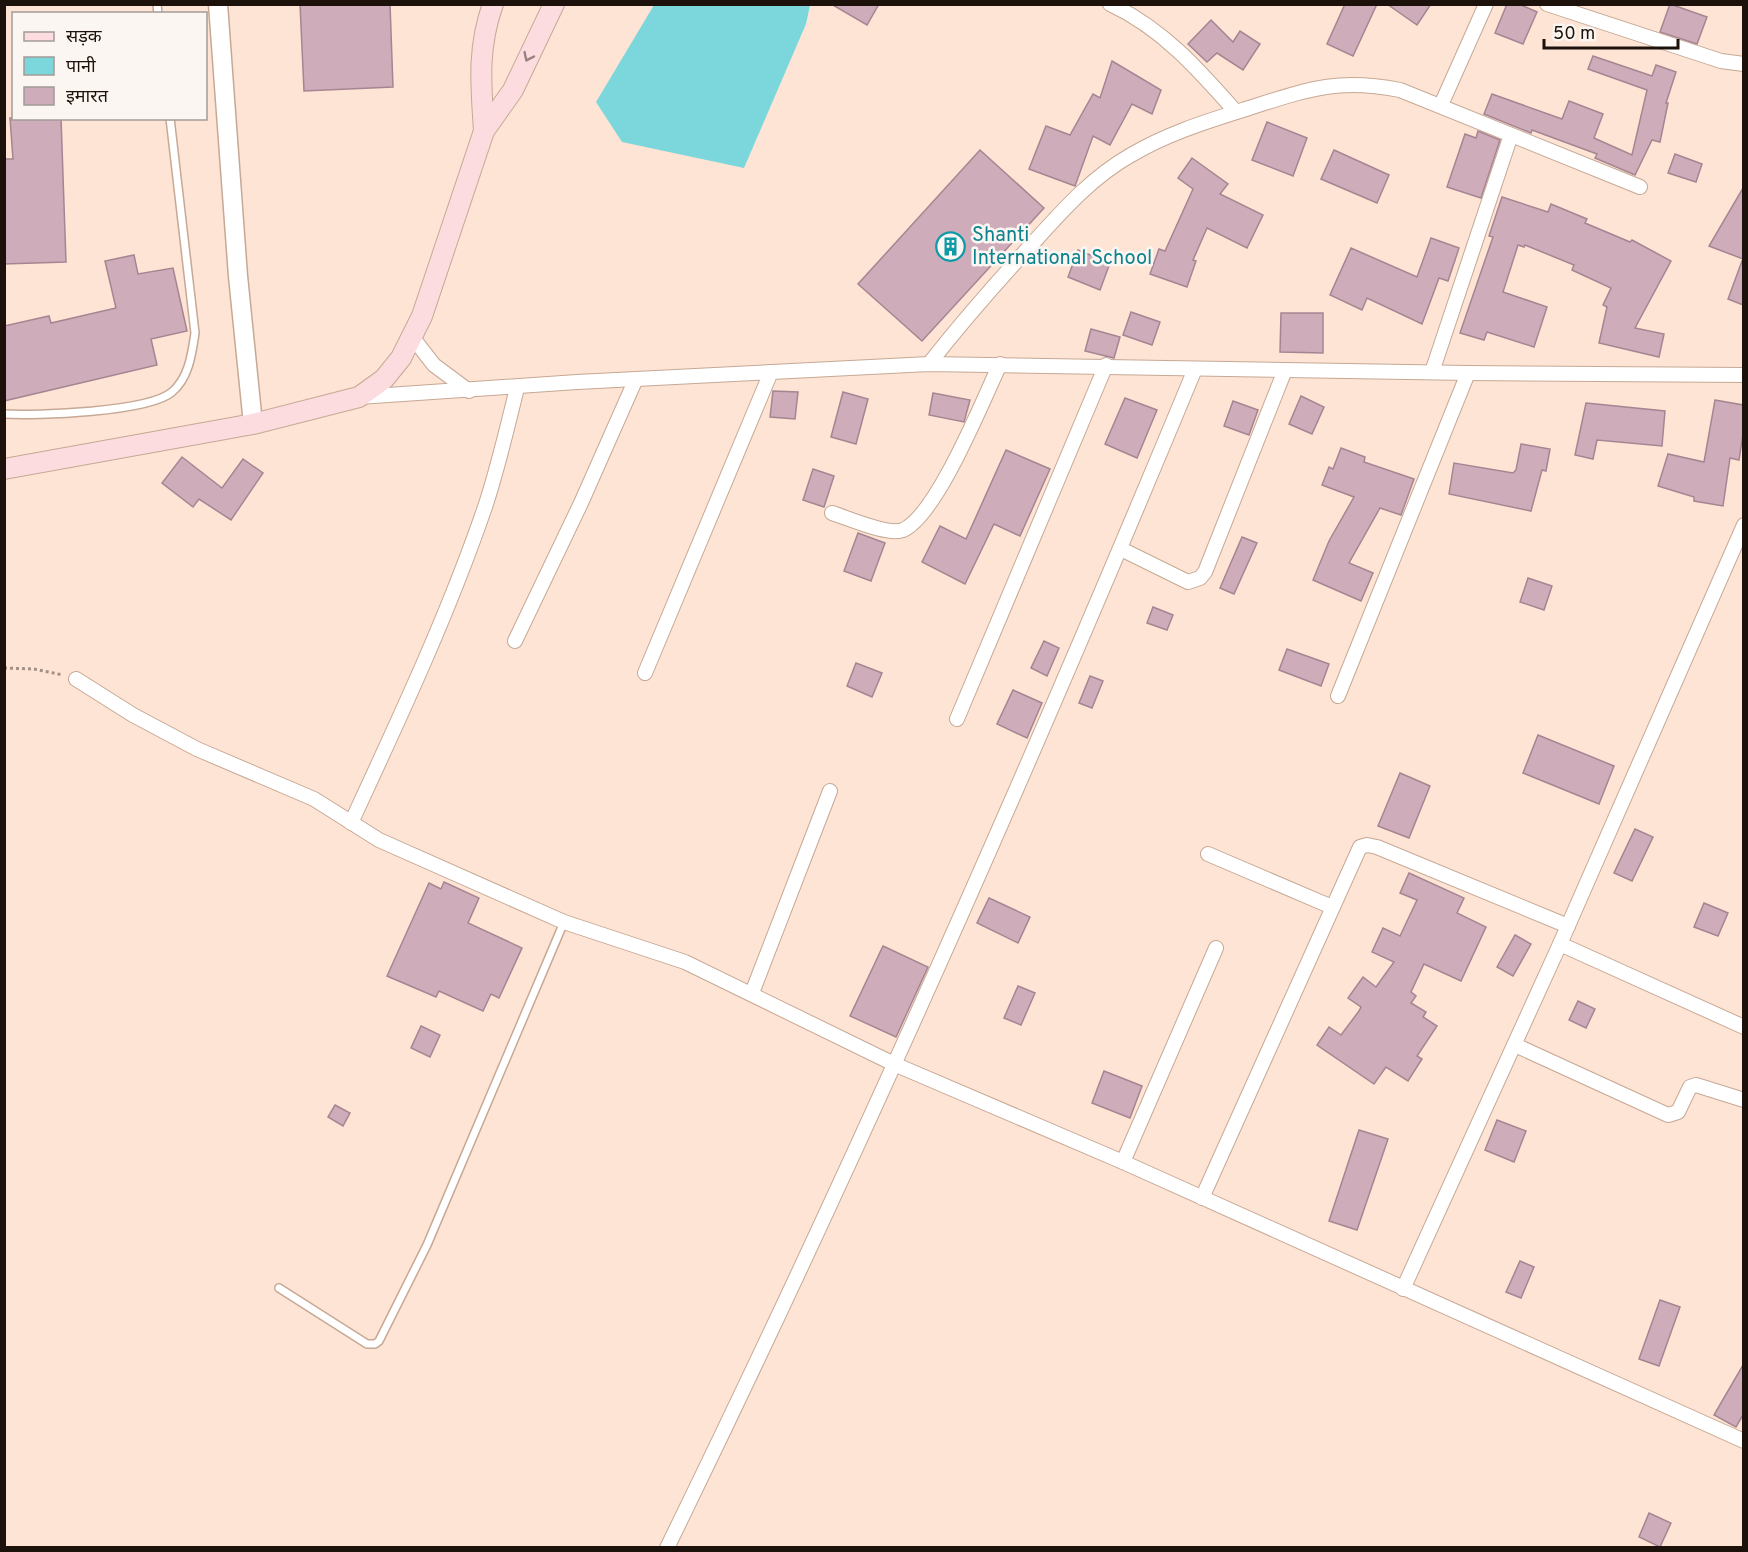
<svg xmlns="http://www.w3.org/2000/svg" width="1748" height="1552" font-family="Overpass,'Noto Sans Devanagari',sans-serif">
	<style>
		.water { fill: #7cd7dc }
		.building { fill: #ceacba; stroke: #a68593; stroke-width: 1.5 }
		.lines { fill: none; stroke-linecap: round; stroke-linejoin: round }
		.service-casing { stroke: #c6a895; stroke-width: 10 }
		.minor-casing { stroke: #c6a895; stroke-width: 16 }
		.tertiary-casing { stroke: #c6a895; stroke-width: 21 }
		.secondary-casing { stroke: #c6a895; stroke-width: 22 }
		.path { stroke: #a49084; stroke-width: 3; stroke-dasharray: 3 3; stroke-linecap: butt }
		.service { stroke: #fff; stroke-width: 7 }
		.minor { stroke: #fff; stroke-width: 14 }
		.tertiary { stroke: #fff; stroke-width: 18 }
		.secondary { stroke: #fcdcdf; stroke-width: 20 }
		.oneway { stroke: #988180 }
		.labels { text-anchor: middle; stroke-width: 5; stroke-linejoin: round; paint-order: stroke }
		.culture-label { font-size: 20px; fill: #0d838f; stroke: #fcf6f2; text-anchor: start }
	</style>
	<rect width="100%" height="100%" fill="#fee4d4"/>
	<path class="water" d="M654 5H810L806 24 744 168 622 142 596 102Z"/>
	<g class="building">
		<path d="M300 4H390L393 87 304 91Z"/>
		<path d="M831 4H879L867 25Z"/>
		<path d="M1345 4H1377L1353 56 1327 44Z"/>
		<path d="M1387 4H1431L1417 25Z"/>
		<path d="M1507 4H1519L1537 12 1523 44 1495 33Z"/>
		<path d="M1670 4 1707 17 1697 44 1660 32Z"/>
		<path d="M1211 20 1233 42 1240 31 1260 44 1243 70 1217 53 1207 62 1188 44Z"/>
		<path d="M1593 56 1652 76 1656 65 1676 72 1666 103H1668L1660 142 1652 140 1635 175 1595 158 1597 154 1532 130 1531 133 1484 114 1492 94 1562 119 1569 101 1603 114 1594 138 1632 155 1647 90 1588 69Z"/>
		<path d="M1112 61 1161 90 1152 114 1132 104 1110 145 1093 136 1075 186 1029 169 1046 126 1070 135 1093 94 1100 98Z"/>
		<path d="M10 118H61L66 262 4 264V159H13Z"/>
		<path d="M1267 122 1307 138 1293 176 1252 160Z"/>
		<path d="M1478 131 1500 140 1481 198 1447 187 1465 134 1476 138Z"/>
		<path d="M980 150 1044 208 922 341 858 284Z"/>
		<path d="M1334 150 1389 175 1377 203 1321 179Z"/>
		<path d="M1675 154 1702 164 1696 182 1668 173Z"/>
		<path d="M1192 158 1228 184 1220 194 1263 215 1247 248 1207 228 1193 260 1196 261 1187 287 1150 274 1159 249 1165 251 1193 189 1178 178Z"/>
		<path d="M1743 188V259L1709 246Z"/>
		<path d="M1502 197 1548 212 1551 204 1587 219 1585 223 1630 242 1632 240 1671 261 1635 328 1664 334 1659 357 1599 343 1607 307 1603 305 1611 288 1572 270 1574 265 1525 245 1524 247 1518 245 1503 292 1547 307 1534 347 1487 332 1484 340 1460 333 1493 237 1489 236Z"/>
		<path d="M1431 238 1459 248 1448 281 1439 278 1422 324 1367 298 1362 310 1330 295 1351 248 1417 277Z"/>
		<path d="M1078 250 1110 263 1100 290 1068 277Z"/>
		<path d="M134 255 138 274 173 268 187 331 151 339 157 365 4 401V326L49 316 51 323 116 308 105 261Z"/>
		<path d="M1742 261H1743V305L1728 299Z"/>
		<path d="M1131 312 1160 322 1152 345 1123 335Z"/>
		<path d="M1281 313H1323V353L1280 352Z"/>
		<path d="M1091 329 1120 337 1114 358 1085 351Z"/>
		<path d="M773 391 798 392 795 419 770 417Z"/>
		<path d="M843 392 868 399 856 444 831 437Z"/>
		<path d="M933 393 970 400 964 422 929 415Z"/>
		<path d="M1301 396 1324 407 1312 434 1289 424Z"/>
		<path d="M1125 398 1157 410 1137 458 1105 444Z"/>
		<path d="M1715 400 1743 405V434L1739 460 1730 458 1723 506 1694 501V497L1658 486 1668 454 1704 462Z"/>
		<path d="M1233 401 1258 410 1249 435 1224 426Z"/>
		<path d="M1586 403 1665 411 1662 446 1597 440 1593 459 1575 455Z"/>
		<path d="M1521 444 1550 449 1546 471 1542 470 1531 511 1449 494 1454 463 1513 473 1516 470Z"/>
		<path d="M1341 448 1365 457 1364 462 1414 479 1401 515 1380 508 1349 563 1373 573 1361 601 1313 580 1329 541 1354 497 1322 485 1329 467 1333 469Z"/>
		<path d="M1006 450 1050 469 1020 536 994 524 965 584 922 562 940 526 966 539Z"/>
		<path d="M182 457 222 488 243 459 263 473 231 520 199 499 193 507 162 483Z"/>
		<path d="M813 469 834 476 824 507 803 500Z"/>
		<path d="M858 533 885 543 871 581 844 571Z"/>
		<path d="M1242 537 1257 543 1234 594 1220 588Z"/>
		<path d="M1528 578 1552 586 1544 610 1520 602Z"/>
		<path d="M1153 607 1173 615 1167 630 1147 623Z"/>
		<path d="M1044 641 1059 648 1047 676 1031 668Z"/>
		<path d="M1287 649 1329 664 1321 686 1279 670Z"/>
		<path d="M856 663 882 673 872 697 847 686Z"/>
		<path d="M1090 676 1103 681 1092 708 1079 703Z"/>
		<path d="M1013 690 1042 703 1027 738 997 724Z"/>
		<path d="M1538 735 1614 766 1599 804 1523 773Z"/>
		<path d="M1400 773 1430 786 1409 838 1378 826Z"/>
		<path d="M1635 829 1653 837 1632 881 1614 873Z"/>
		<path d="M1409 873 1464 898 1457 913 1486 927 1461 981 1424 964 1411 992 1416 996 1411 1003 1426 1012 1423 1017 1437 1026 1417 1056 1422 1059 1408 1081 1386 1067 1374 1084 1317 1045 1329 1027 1341 1035 1359 1011 1361 1007 1348 998 1363 977 1376 987 1394 962 1372 952 1383 928 1400 936 1417 900 1400 893Z"/>
		<path d="M444 882 479 898 468 923 522 948 499 998 491 994 483 1011 439 991 436 997 387 976 429 883 441 889Z"/>
		<path d="M989 898 1030 917 1018 943 977 923Z"/>
		<path d="M1704 903 1728 913 1718 936 1694 927Z"/>
		<path d="M1515 935 1531 944 1513 976 1497 967Z"/>
		<path d="M883 946 928 967 896 1037 850 1016Z"/>
		<path d="M1018 986 1035 993 1021 1025 1004 1018Z"/>
		<path d="M1578 1001 1595 1009 1586 1028 1569 1020Z"/>
		<path d="M421 1026 440 1035 430 1057 411 1048Z"/>
		<path d="M1104 1071 1142 1086 1130 1118 1092 1103Z"/>
		<path d="M335 1105 350 1113 343 1126 328 1117Z"/>
		<path d="M1497 1120 1526 1131 1514 1162 1485 1150Z"/>
		<path d="M1359 1130 1388 1139 1357 1230 1329 1221Z"/>
		<path d="M1520 1261 1534 1267 1521 1298 1506 1292Z"/>
		<path d="M1660 1300 1680 1307 1659 1366 1639 1359Z"/>
		<path d="M1743 1365V1415L1736 1427 1714 1415Z"/>
		<path d="M1649 1513 1671 1523 1660 1547 1639 1537Z"/>
	</g>
	<g class="lines">
		<defs>
			<g id="service">
				<path d="M157 4 158 14"/>
				<path d="M4 414C36 416 149 412 172 392 189 378 192 353 195 333L170 118"/>
				<path d="M279 1288 367 1344H375L379 1341 427 1245 564 922"/>
			</g>
			<g id="minor">
				<path d="M1110 4C1162 28 1199 70 1236 112"/>
				<path d="M1547 4 1721 61 1744 64"/>
				<path d="M1441 105 1486 4"/>
				<path d="M413 338 434 365 469 391"/>
				<path d="M929 364C962 322 997 282 1033 243 1063 210 1092 177 1131 155 1168 133 1208 121 1249 108 1309 89 1337 78 1400 90L1640 187"/>
				<path d="M1432 372 1511 135"/>
				<path d="M359 397 577 382 929 364 1468 373 1744 375"/>
				<path d="M832 513C848 518 888 536 903 530 937 515 983 400 1000 364"/>
				<path d="M1121 549 1188 582 1200 578 1205 572 1285 370"/>
				<path d="M515 641 581 503 635 381"/>
				<path d="M645 673 771 372"/>
				<path d="M76 679 133 715 197 749 314 799 379 840 564 922 685 962 894 1064 1123 1162 1744 1441"/>
				<path d="M1338 696 1468 373"/>
				<path d="M957 719 1106 365"/>
				<path d="M351 823C399 719 448 615 485 507 498 468 507 428 517 388"/>
				<path d="M1208 854 1332 907"/>
				<path d="M1560 944 1744 1027"/>
				<path d="M752 993 830 791"/>
				<path d="M1515 1045 1668 1115 1678 1112 1690 1087 1696 1085 1744 1100"/>
				<path d="M1123 1162 1216 948"/>
				<path d="M1202 1198 1360 847 1367 845 1377 847 1568 926"/>
				<path d="M1403 1289 1560 944 1744 525"/>
				<path d="M667 1548C856 1161 1030 767 1195 369"/>
			</g>
			<path id="tertiary" d="M218 4 238 276 253 424"/>
			<g id="secondary">
				<path d="M484 131C481 85 477 49 493 4"/>
				<path d="M4 469 253 424 359 397 384 379 401 358 422 316 484 131 513 90 554 4"/>
			</g>
		</defs>
		<use href="#service" class="service-casing"/>
		<use href="#minor" class="minor-casing"/>
		<use href="#tertiary" class="tertiary-casing"/>
		<use href="#secondary" class="secondary-casing"/>
		<path class="path" d="M4 668 34 669 63 675"/>
		<use href="#service" class="service"/>
		<use href="#minor" class="minor"/>
		<use href="#tertiary" class="tertiary"/>
		<use href="#secondary" class="secondary"/>
	</g>
	<defs><path id="oneway-chevron" d="M-2-3.5L2.5 0L-2 3.5" fill="none" stroke-width="1.6" stroke-linecap="round" stroke-linejoin="round" transform="scale(1.5)"/></defs>
	<use class="oneway" href="#oneway-chevron" transform="translate(528 57) rotate(115)"/>
	<defs>
		<symbol id="building-ring" viewBox="-11 -11 22 22"><circle r="9.5" fill="#fcf6f2" stroke="#0f9aa8" stroke-width="1.5"/><path d="M-4-6H4V6H1V3H-1V6H-4ZM-2.5-4.3h1.7v1.8h-1.7ZM.8-4.3h1.7v1.8H.8ZM-2.5-1h1.7V.8h-1.7ZM.8-1h1.7V.8H.8Z" fill="#0f9aa8"/></symbol>
	</defs>
	<g fill-rule="evenodd">
		<use href="#building-ring" x="934" y="230" width="33" height="33"/>
	</g>
	<g class="labels">
		<g class="culture-label">
			<text x="972" y="241">Shanti<tspan x="972" dy="23">International School</tspan></text>
		</g>
	</g>
	<rect width="1748" height="1552" fill="none" stroke="#1d120b" stroke-width="12"/>
	<rect x="12" y="12" width="195" height="108" fill="#fcf6f2" stroke="#a39b96" stroke-width="1.5"/>
	<rect x="24" y="32" width="30" height="9" fill="#fcdcdf" stroke="#a39b96" stroke-width="1.5"/>
	<text x="66" y="42" font-size="18" fill="#1d120b">सड़क</text>
	<rect x="24" y="57" width="30" height="18" fill="#7cd7dc" stroke="#a39b96" stroke-width="1.5"/>
	<text x="66" y="72" font-size="18" fill="#1d120b">पानी</text>
	<rect x="24" y="87" width="30" height="18" fill="#ceacba" stroke="#a39b96" stroke-width="1.5"/>
	<text x="66" y="102" font-size="18" fill="#1d120b">इमारत</text>
	<path d="M1544 39v9h134v-9" fill="none" stroke="#1d120b" stroke-width="3"/>
	<text x="1553" y="39" font-size="18" fill="#1d120b" stroke="#fcf6f2" stroke-width="4.5" paint-order="stroke">50 m</text>
</svg>
